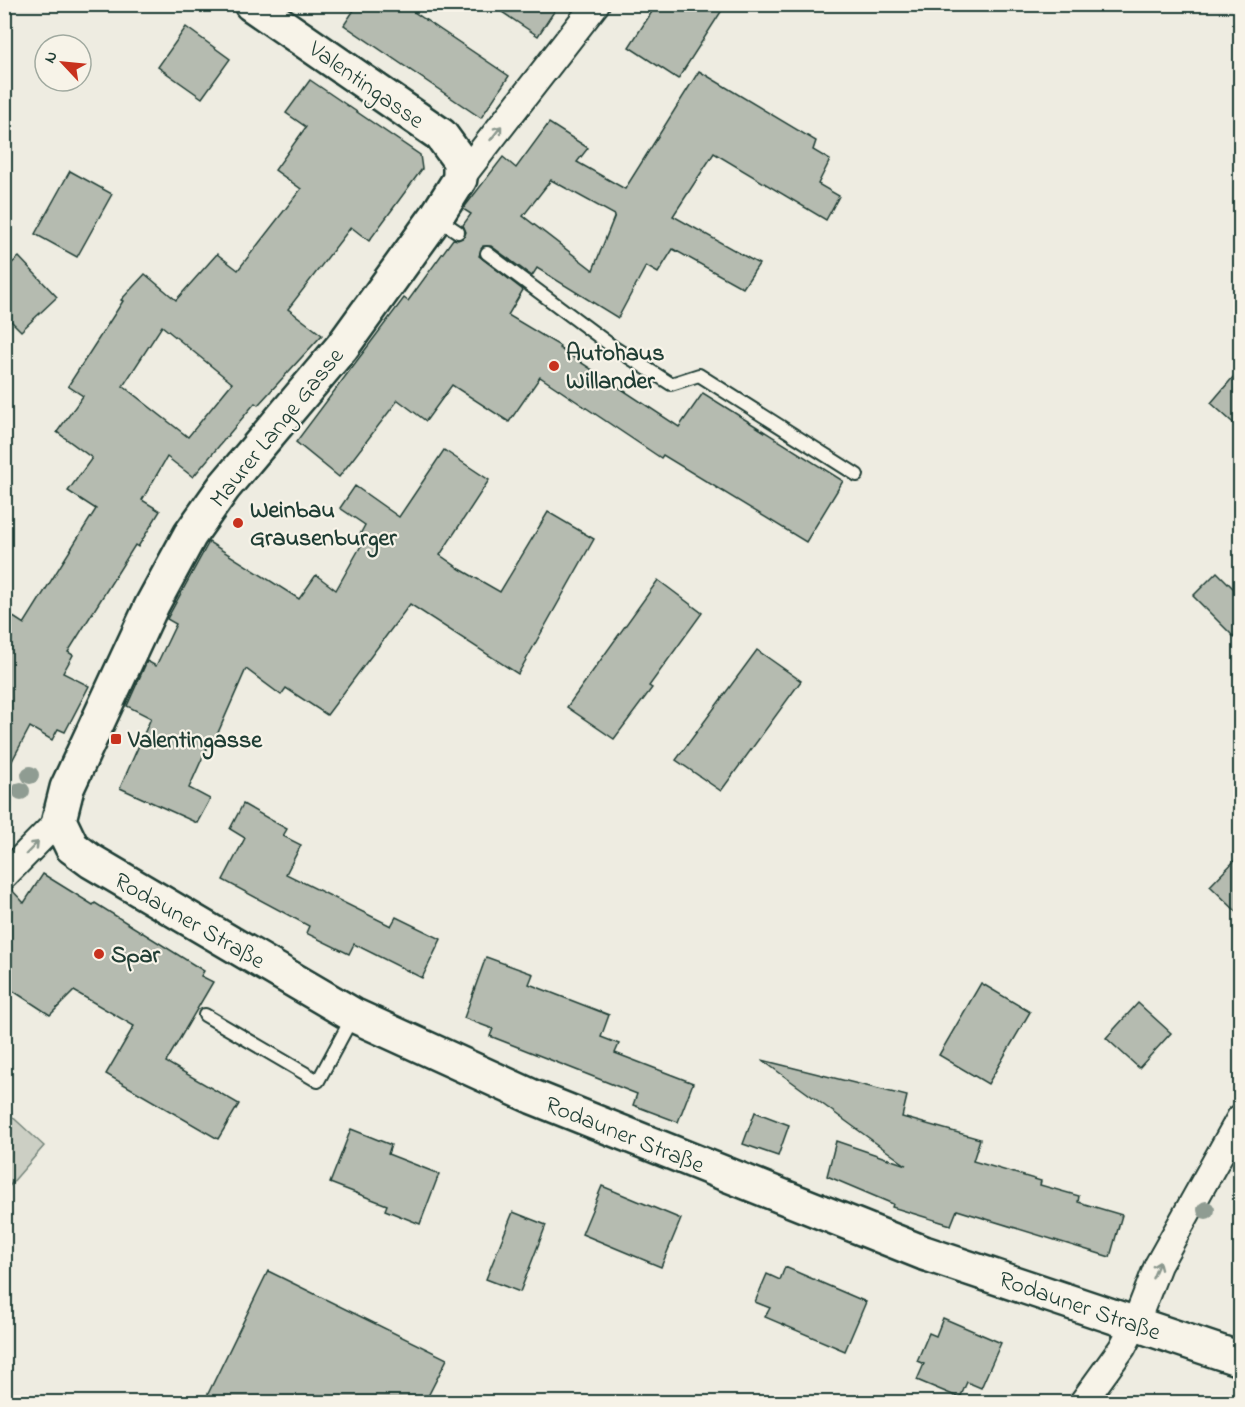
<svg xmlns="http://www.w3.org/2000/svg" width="1245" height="1407" font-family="'Indie Flower',sans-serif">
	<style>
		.green { fill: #cccfc4; stroke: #76867c; stroke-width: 1.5 }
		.building { fill: #b5bbb0; stroke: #1f3d34; stroke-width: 1.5; fill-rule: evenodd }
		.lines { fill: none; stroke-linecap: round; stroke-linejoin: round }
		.service-casing { stroke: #1f3d34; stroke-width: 16 }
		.minor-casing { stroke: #1f3d34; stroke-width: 30 }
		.secondary-casing { stroke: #1f3d34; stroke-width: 38 }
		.service { stroke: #f7f3e8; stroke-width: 12 }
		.minor { stroke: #f7f3e8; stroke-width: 26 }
		.secondary { stroke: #f7f3e8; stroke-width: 33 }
		.tree { fill: #8f9c92 }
		.oneway { stroke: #8b988e }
		.poi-dot { fill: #c8321e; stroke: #f7f3e8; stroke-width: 2 }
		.labels { text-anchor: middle; stroke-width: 4.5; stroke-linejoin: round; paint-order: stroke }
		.street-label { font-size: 24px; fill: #1f3d34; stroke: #f7f3e8 }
		.poi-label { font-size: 24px; font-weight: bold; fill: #1f3d34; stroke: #f7f3e8; text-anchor: start }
	</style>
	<rect width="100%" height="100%" fill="#eeece1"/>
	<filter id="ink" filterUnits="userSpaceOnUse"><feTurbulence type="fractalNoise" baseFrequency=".0167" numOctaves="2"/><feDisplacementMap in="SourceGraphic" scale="12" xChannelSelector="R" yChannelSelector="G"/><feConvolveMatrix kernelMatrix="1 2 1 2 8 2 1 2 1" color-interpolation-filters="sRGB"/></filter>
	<g filter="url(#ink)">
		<path class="green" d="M5 1110 44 1146 5 1191Z"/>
		<g class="building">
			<path d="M358 4H402L509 76 481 118 344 25Z"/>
			<path d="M490 4H559L538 36Z"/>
			<path d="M657 4H726L678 79 629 47Z"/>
			<path d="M186 27 230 59 202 98 158 67Z"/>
			<path d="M699 71 816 141 813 150 830 160 818 184 839 196 826 220 714 153 673 216 759 264 743 288 673 249 658 273 646 266 618 318 537 268 532 276 491 246H483L479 256 523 290 508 315 560 346 559 348 679 427 703 393 843 481 806 542 663 455 661 458 540 377 509 422 452 385 426 421 398 400 339 477 296 442 404 298 408 301 453 239 458 240 464 237 466 232 463 225 471 214 463 209 503 157 516 168 549 123 588 148 577 162 625 189ZM551 180 615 215 593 270 523 216Z"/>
			<path d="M310 80 420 155 422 169 369 241 351 227 288 309 322 335 258 405 255 403 193 477 167 457 142 500 160 511 138 547 135 545 68 652 73 655 63 673 89 686 65 732 58 729 52 740 30 727 4 776V611L24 624 96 509 68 491 92 458 57 432 83 396 68 386 123 301 121 300 145 274 176 300 217 254 238 270 301 189 275 170 306 127 286 113ZM162 326 232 383 188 437 123 386Z"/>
			<path d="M70 171 112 194 77 257 35 234Z"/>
			<path d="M19 257 57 297 21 331 4 314V270Z"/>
			<path d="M1240 369V429L1211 403Z"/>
			<path d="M444 450 489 480 440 555 460 569 500 592 548 512 594 539 518 674 410 604 327 715 286 688 281 695 246 669 213 744 209 743 189 788 210 799 197 823 120 788 151 718 127 706 147 661 156 666 176 624 167 619 209 542 299 599 316 575 336 590 362 544 357 540 365 525 340 508 355 486 399 517Z"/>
			<path d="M1217 572 1240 595V643L1193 596Z"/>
			<path d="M658 580 702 613 649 686 652 688 614 739 567 707Z"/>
			<path d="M757 650 801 681 721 791 676 760Z"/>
			<path d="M243 804 287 829 283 836 301 845 286 874 391 926 396 917 441 939 422 978 354 944 349 954 306 933 309 926 223 880 245 838 230 829Z"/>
			<path d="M1240 855V915L1210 886Z"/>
			<path d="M43 874 93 905 95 903 204 971 201 976 213 982 166 1062 239 1104 218 1139 106 1074 134 1026 74 991 50 1015 4 985V891L11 889 24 903Z"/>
			<path d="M486 957 533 974 529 984 609 1015 601 1037 619 1044 615 1053 693 1083 678 1122 633 1105 637 1094 490 1036 493 1029 464 1018Z"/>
			<path d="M981 983 1030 1012 988 1084 939 1055Z"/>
			<path d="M1138 1003 1171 1033 1139 1068 1106 1038Z"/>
			<path d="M762 1060 907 1096 902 1117 980 1139 973 1161 1041 1181 1040 1185 1079 1196 1078 1202 1122 1215 1110 1257 957 1210 951 1225 892 1207 893 1204 827 1176 836 1141 906 1165Z"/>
			<path d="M755 1112 789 1125 778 1156 743 1144Z"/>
			<path d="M351 1129 391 1145 388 1154 439 1174 420 1224 385 1210 387 1205 330 1183Z"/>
			<path d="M602 1186 681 1219 661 1267 582 1234Z"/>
			<path d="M513 1212 546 1225 520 1292 486 1279Z"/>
			<path d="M785 1267 866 1302 845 1351 765 1317 770 1308 755 1302 767 1274 780 1280Z"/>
			<path d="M268 1271 447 1359 425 1402H204Z"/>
			<path d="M943 1318 1001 1343 981 1388 967 1382 960 1398 917 1380 924 1364 917 1361 929 1333 936 1336Z"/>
		</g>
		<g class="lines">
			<defs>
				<g id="service">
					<path d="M437 218 458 232"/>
					<path d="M487 253 613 347 671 384 699 375 857 475"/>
					<path d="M205 1015 318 1081 353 1016"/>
				</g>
				<g id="minor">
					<path d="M460 179 596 4"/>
					<path d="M4 876 59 820"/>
					<path d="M1083 1402 1122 1348 1135 1324 1158 1265 1240 1118"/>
				</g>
				<path id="secondary" d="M251 4 441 135 460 161V179L436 217 342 347 224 487 190 535 152 605 67 788 59 820 72 847 91 861 353 1015 533 1097 924 1253 1240 1359"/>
			</defs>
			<use href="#service" class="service-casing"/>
			<use href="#minor" class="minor-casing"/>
			<use href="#secondary" class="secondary-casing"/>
			<use href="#service" class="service"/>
			<use href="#minor" class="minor"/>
			<use href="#secondary" class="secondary"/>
		</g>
		<g class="tree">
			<circle cx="30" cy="775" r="9"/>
			<circle cx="21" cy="791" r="9"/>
			<circle cx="1206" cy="1210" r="9"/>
		</g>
		<defs><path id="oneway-shaft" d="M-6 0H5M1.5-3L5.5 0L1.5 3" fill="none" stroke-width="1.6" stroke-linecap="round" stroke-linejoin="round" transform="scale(1.5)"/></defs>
		<g class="oneway">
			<use href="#oneway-shaft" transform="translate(496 133) rotate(-52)"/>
			<use href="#oneway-shaft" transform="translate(32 848) rotate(-46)"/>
			<use href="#oneway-shaft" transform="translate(1156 1270) rotate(-67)"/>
		</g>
	</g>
	<g class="poi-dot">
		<circle cx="554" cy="366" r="6"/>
		<circle cx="238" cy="523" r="6"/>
		<rect x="110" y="733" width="12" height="12" rx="3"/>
		<circle cx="99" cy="954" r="6"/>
	</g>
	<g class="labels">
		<g class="street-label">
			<text transform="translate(367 84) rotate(35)" y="8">Valentingasse</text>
			<text transform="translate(276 427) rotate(-51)" y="8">Maurer Lange Gasse</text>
			<text transform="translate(190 920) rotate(30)" y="8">Rodauner Straße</text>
			<text transform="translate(625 1134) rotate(22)" y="8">Rodauner Straße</text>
			<text transform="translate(1080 1305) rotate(19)" y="8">Rodauner Straße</text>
		</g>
		<g class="poi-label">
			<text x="566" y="360">Autohaus<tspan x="566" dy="28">Willander</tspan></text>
			<text x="250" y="517">Weinbau<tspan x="250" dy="28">Grausenburger</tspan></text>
			<text x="128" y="747">Valentingasse</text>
			<text x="111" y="962">Spar</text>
		</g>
	</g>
	<rect width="1245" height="1407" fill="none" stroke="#f7f3e8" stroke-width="24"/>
	<rect x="12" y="12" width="1221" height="1383" fill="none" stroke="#1f3d34" stroke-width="2" filter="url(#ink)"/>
	<g transform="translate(63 63) rotate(296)"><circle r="28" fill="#f7f3e8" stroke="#a1aaa0" stroke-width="1.5"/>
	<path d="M0-4.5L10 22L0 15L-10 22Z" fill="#c8321e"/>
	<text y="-9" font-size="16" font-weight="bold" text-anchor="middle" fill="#1f3d34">N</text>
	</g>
</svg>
